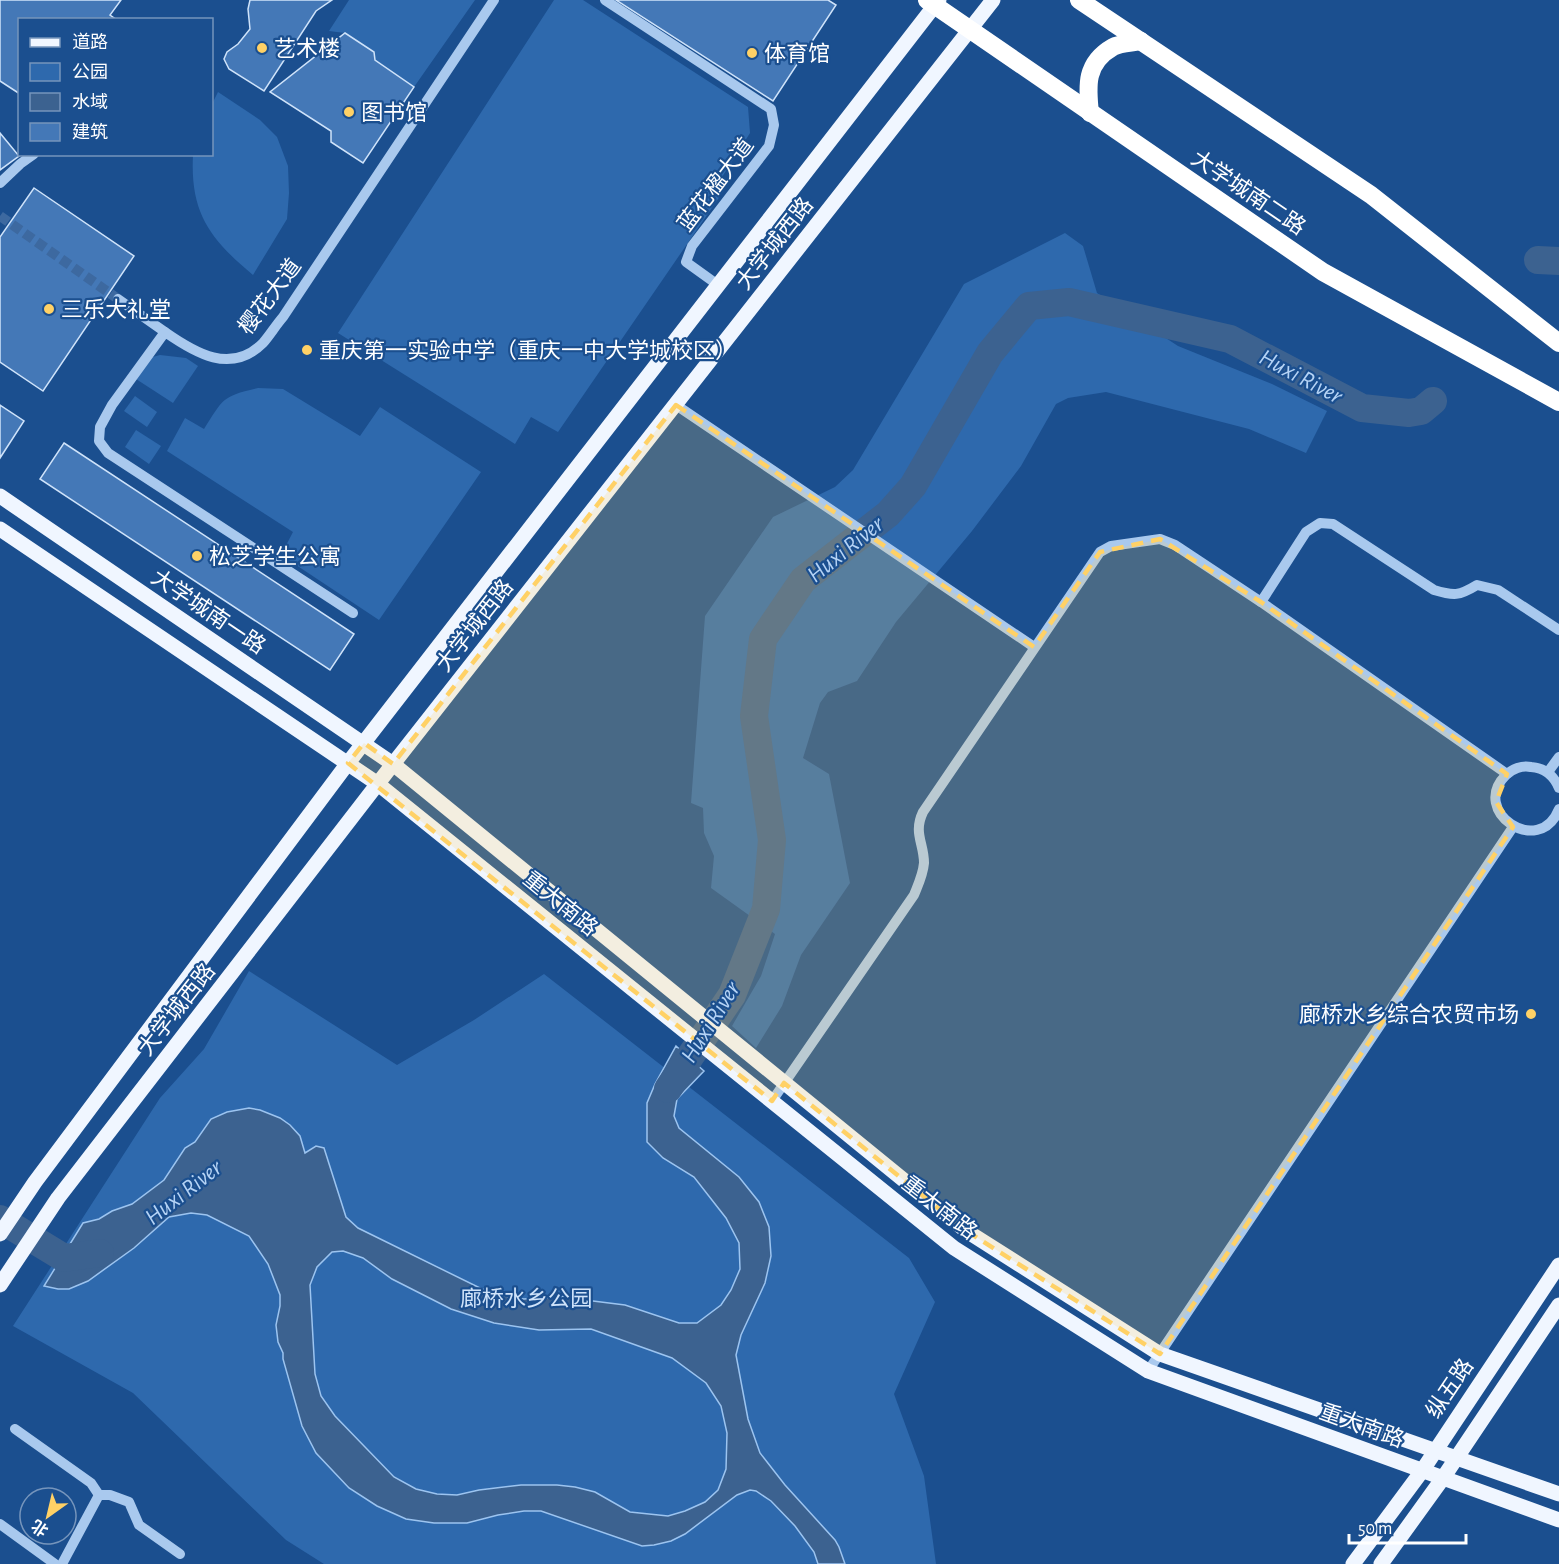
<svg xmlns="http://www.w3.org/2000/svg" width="1559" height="1564" font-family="'Alegreya Sans','Noto Sans SC',sans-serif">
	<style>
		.green { fill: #2e69ad }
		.water { fill: #3c6290; stroke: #9cc4f0; stroke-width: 1.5; fill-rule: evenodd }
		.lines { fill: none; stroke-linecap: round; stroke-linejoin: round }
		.river { stroke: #3c6290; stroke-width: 28 }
		.building { fill: #4478b7; stroke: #cfe3fa; stroke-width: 1.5 }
		.minor-tunnel { stroke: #3d69a0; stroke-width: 10; stroke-dasharray: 10 5; stroke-linecap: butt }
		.minor { stroke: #a9c9ee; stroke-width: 10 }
		.major { stroke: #f0f6ff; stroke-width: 15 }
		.highway { stroke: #fff; stroke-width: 18 }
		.marked { fill: #ffd166; fill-opacity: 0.2; stroke: #ffd166; stroke-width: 4.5; stroke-dasharray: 12 8; stroke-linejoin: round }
		.poi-dot { fill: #ffd166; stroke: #1b4f8f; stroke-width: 2 }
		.labels { text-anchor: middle; stroke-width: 4.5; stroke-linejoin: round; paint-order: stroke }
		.poi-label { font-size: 22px; fill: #fff; stroke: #1b4f8f; text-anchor: start }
		.street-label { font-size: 22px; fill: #fff; stroke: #1b4f8f }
		.park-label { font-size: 22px; fill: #cfe3fa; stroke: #1b4f8f }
		.water-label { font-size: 24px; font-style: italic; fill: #b5d3f5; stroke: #1b4f8f }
	</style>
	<rect width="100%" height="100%" fill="#1b4f8f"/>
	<g class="green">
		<path d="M349 0H475L414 87 375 60 374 52 345 33 329 31Z"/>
		<path d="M554 0H583L748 107 750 133 722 177 729 183 558 432 531 417 515 444 338 333Z"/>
		<path d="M218 92 260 120 277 137 288 166 289 193 287 219 253 275C210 239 190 213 193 155L212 154V104Z"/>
		<path d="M1065 233 1083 246 1097 293 1178 346 1272 384 1327 411 1306 453 1249 429 1106 392 1068 398 1056 404 1021 466 972 531 896 622 857 681 828 692 820 703 803 758 829 774 850 883 801 955 782 1006 756 1048 732 1026 761 976 775 934 711 888 714 856 704 833 703 808 691 803 705 616 773 517 835 487 853 470 964 284Z"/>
		<path d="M160 355 186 358 198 366 173 403 136 379 149 358Z"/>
		<path d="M258 388 283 389 360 436 380 407 481 472 379 620 281 555 293 532 167 451 185 418 204 429C223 399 222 396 258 388Z"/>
		<path d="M135 396 157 412 147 427 124 411Z"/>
		<path d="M136 430 161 446 149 464 125 447Z"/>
		<path d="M249 971 397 1065 474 1020 544 974 909 1258 935 1302 894 1394 924 1476 936 1564H324L286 1540 133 1393 13 1326 160 1098 204 1049Z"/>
	</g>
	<path class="water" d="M676 1046 704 1071 677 1099 674 1116 679 1128 739 1177 759 1202 769 1227 771 1256 765 1283 741 1335 736 1355 748 1419 760 1453 785 1485 835 1540 839 1547 845 1564H818L814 1552 795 1526 771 1501 756 1491 750 1490 737 1495 685 1534 671 1541 654 1545 642 1546 541 1511H524L498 1515 467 1523H434L406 1519 377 1506 349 1488 316 1453 302 1426 283 1359V1353L278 1342 276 1325 280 1306V1295L268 1264 249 1236 207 1215 191 1213 169 1217 134 1248 88 1281 69 1289H58L44 1286 83 1223 99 1219 112 1211 132 1204 164 1180 185 1148 195 1142 211 1119 227 1112 249 1108 260 1110 280 1118 290 1125 300 1136 305 1153 316 1146 324 1148 346 1217 358 1228 482 1289 509 1297 524 1299 572 1296 577 1299 625 1305 679 1323H697L721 1305 731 1290 740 1269 739 1243 726 1218 694 1177 663 1158 647 1142V1103L655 1084ZM343 1251 363 1258 392 1279 451 1309 494 1323 539 1330 591 1329 672 1358 706 1383 721 1406 727 1433 726 1469 718 1490 705 1502 685 1511 668 1516 630 1512 595 1492 575 1487 557 1485H521L479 1490 457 1495 437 1494 416 1489 394 1477 335 1416 321 1396 315 1374 310 1285 317 1267 332 1252Z"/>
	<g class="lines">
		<g class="river">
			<path d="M1538 260 1559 261"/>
			<path d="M668 1089 732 995 766 909 772 840 754 716 763 639 803 580 888 514 913 486 990 353 1029 306 1069 302 1230 339 1362 408 1409 413 1421 411 1433 401"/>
			<path d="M0 1219 64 1258 100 1253"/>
		</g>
	</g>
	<g class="building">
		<path d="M0 0H121L110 15 117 20H20V94L0 81Z"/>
		<path d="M250 0H332L316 11 264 91 229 69 224 59 227 52 238 44 250 29 248 9Z"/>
		<path d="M616 0H828L836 5 773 101Z"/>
		<path d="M345 33 374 52 375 60 414 87 363 163 331 142V131L270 92Z"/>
		<path d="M0 133 19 156 0 170Z"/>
		<path d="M34 188 134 256 43 391 0 362V237Z"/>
		<path d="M0 405 24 421 0 458Z"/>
		<path d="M64 443 354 634 330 670 40 479Z"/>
	</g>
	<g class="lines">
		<path class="minor-tunnel" d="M0 216 118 299"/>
		<g class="minor">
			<path d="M605 0 771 109 774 125 769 146 692 246 686 262 718 285"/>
			<path d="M0 183 20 164 34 154"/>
			<path d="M118 299 165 332"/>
			<path d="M676 405 1034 647"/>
			<path d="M1261 602 1306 532 1320 523 1333 524 1434 590C1454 596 1459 596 1477 585L1498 590 1559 630"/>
			<path d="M353 613 108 453 99 441 100 427 112 405 165 332C195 353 231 375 263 343 270 335 276 325 283 317L494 0"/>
			<path d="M1548 772 1559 757"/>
			<path d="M1559 788C1554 776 1545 768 1531 767 1522 765 1512 769 1506 775 1469 811 1539 859 1559 809"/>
			<path d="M772 1101 914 895C918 885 923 875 924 863 924 843 913 833 923 812L1100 552 1111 546 1160 539 1175 545 1261 602 1507 774"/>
			<path d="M1148 1371 1513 827"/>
			<path d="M15 1429 91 1483 99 1495H110L129 1502 139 1525 180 1554"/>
			<path d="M0 1524 55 1564"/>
			<path d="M62 1564 99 1495"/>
		</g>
		<g class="major">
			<path d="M0 496 393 764 965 1230 1160 1354 1559 1494"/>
			<path d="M0 529 378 784 954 1248 1148 1371 1559 1520"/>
			<path d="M0 1234 35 1182 348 763 939 0"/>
			<path d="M0 1285 58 1198 393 764 993 0"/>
			<path d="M1353 1564 1422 1471 1559 1265"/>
			<path d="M1381 1564 1443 1478 1559 1305"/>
		</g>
		<g class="highway">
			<path d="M927 0 1323 272 1559 402"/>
			<path d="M1079 0 1371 195 1559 343"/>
			<path d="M1090 113C1087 86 1085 63 1113 47 1120 43 1132 43 1141 41"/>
		</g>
	</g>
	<path class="marked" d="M676 405 1034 647 1100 552 1160 539 1261 602 1507 774 1496 802 1513 827 1160 1354 965 1230 784 1083 772 1101 348 763 364 743 393 764Z"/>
	<g class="poi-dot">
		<circle cx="262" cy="48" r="6"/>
		<circle cx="752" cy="53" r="6"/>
		<circle cx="349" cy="112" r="6"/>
		<circle cx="49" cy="309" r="6"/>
		<circle cx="307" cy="350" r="6"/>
		<circle cx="197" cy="556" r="6"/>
		<circle cx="1531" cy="1014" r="6"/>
	</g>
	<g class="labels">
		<g class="poi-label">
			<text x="274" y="56">艺术楼</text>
			<text x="764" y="61">体育馆</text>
			<text x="361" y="120">图书馆</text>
			<text x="61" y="317">三乐大礼堂</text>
			<text x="319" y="358">重庆第一实验中学（重庆一中大学城校区）</text>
			<text x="209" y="564">松芝学生公寓</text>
			<text x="1519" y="1022" text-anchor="end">廊桥水乡综合农贸市场</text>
		</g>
		<g class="street-label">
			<text transform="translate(715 184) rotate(-53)" y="8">蓝花楹大道</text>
			<text transform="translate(1249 192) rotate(34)" y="8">大学城南二路</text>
			<text transform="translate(774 243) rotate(-52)" y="8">大学城西路</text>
			<text transform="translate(269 296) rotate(-53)" y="8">樱花大道</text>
			<text transform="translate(209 611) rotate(34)" y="8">大学城南一路</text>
			<text transform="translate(474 625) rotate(-52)" y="8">大学城西路</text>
			<text transform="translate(561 903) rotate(39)" y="8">重大南路</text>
			<text transform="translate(176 1009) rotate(-52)" y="8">大学城西路</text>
			<text transform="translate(940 1207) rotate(38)" y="8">重大南路</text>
			<text transform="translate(1449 1388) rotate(-56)" y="8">纵五路</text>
			<text transform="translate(1362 1425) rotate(20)" y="8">重大南路</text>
		</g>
		<g class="park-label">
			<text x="526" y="1306">廊桥水乡公园</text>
		</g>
		<g class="water-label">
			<text transform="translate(1301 376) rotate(28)" y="8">Huxi River</text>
			<text transform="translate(845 549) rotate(-39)" y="8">Huxi River</text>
			<text transform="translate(710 1022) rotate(-58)" y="8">Huxi River</text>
			<text transform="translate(183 1192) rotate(-38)" y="8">Huxi River</text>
		</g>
	</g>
	<rect x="18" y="18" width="195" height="138" fill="#1b4f8f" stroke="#7695bc" stroke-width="1.5"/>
	<rect x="30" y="38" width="30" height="9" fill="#f0f6ff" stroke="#7695bc" stroke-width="1.5"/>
	<text x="72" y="48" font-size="18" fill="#ffffff">道路</text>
	<rect x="30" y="63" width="30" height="18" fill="#2e69ad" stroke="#7695bc" stroke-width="1.5"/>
	<text x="72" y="78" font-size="18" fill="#ffffff">公园</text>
	<rect x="30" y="93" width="30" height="18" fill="#3c6290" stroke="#7695bc" stroke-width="1.5"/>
	<text x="72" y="108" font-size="18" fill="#ffffff">水域</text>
	<rect x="30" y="123" width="30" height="18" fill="#4478b7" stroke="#7695bc" stroke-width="1.5"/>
	<text x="72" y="138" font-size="18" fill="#ffffff">建筑</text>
	<g transform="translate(48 1516) rotate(214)"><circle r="28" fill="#1b4f8f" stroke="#7695bc" stroke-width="1.5"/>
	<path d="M0-4.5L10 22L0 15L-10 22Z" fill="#ffd166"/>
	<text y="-9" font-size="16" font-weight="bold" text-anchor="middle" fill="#ffffff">北</text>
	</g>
	<path d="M1349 1534v9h117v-9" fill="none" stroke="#ffffff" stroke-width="3"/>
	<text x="1358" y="1534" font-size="18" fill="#ffffff" stroke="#1b4f8f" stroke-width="4.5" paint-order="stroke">50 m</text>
</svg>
